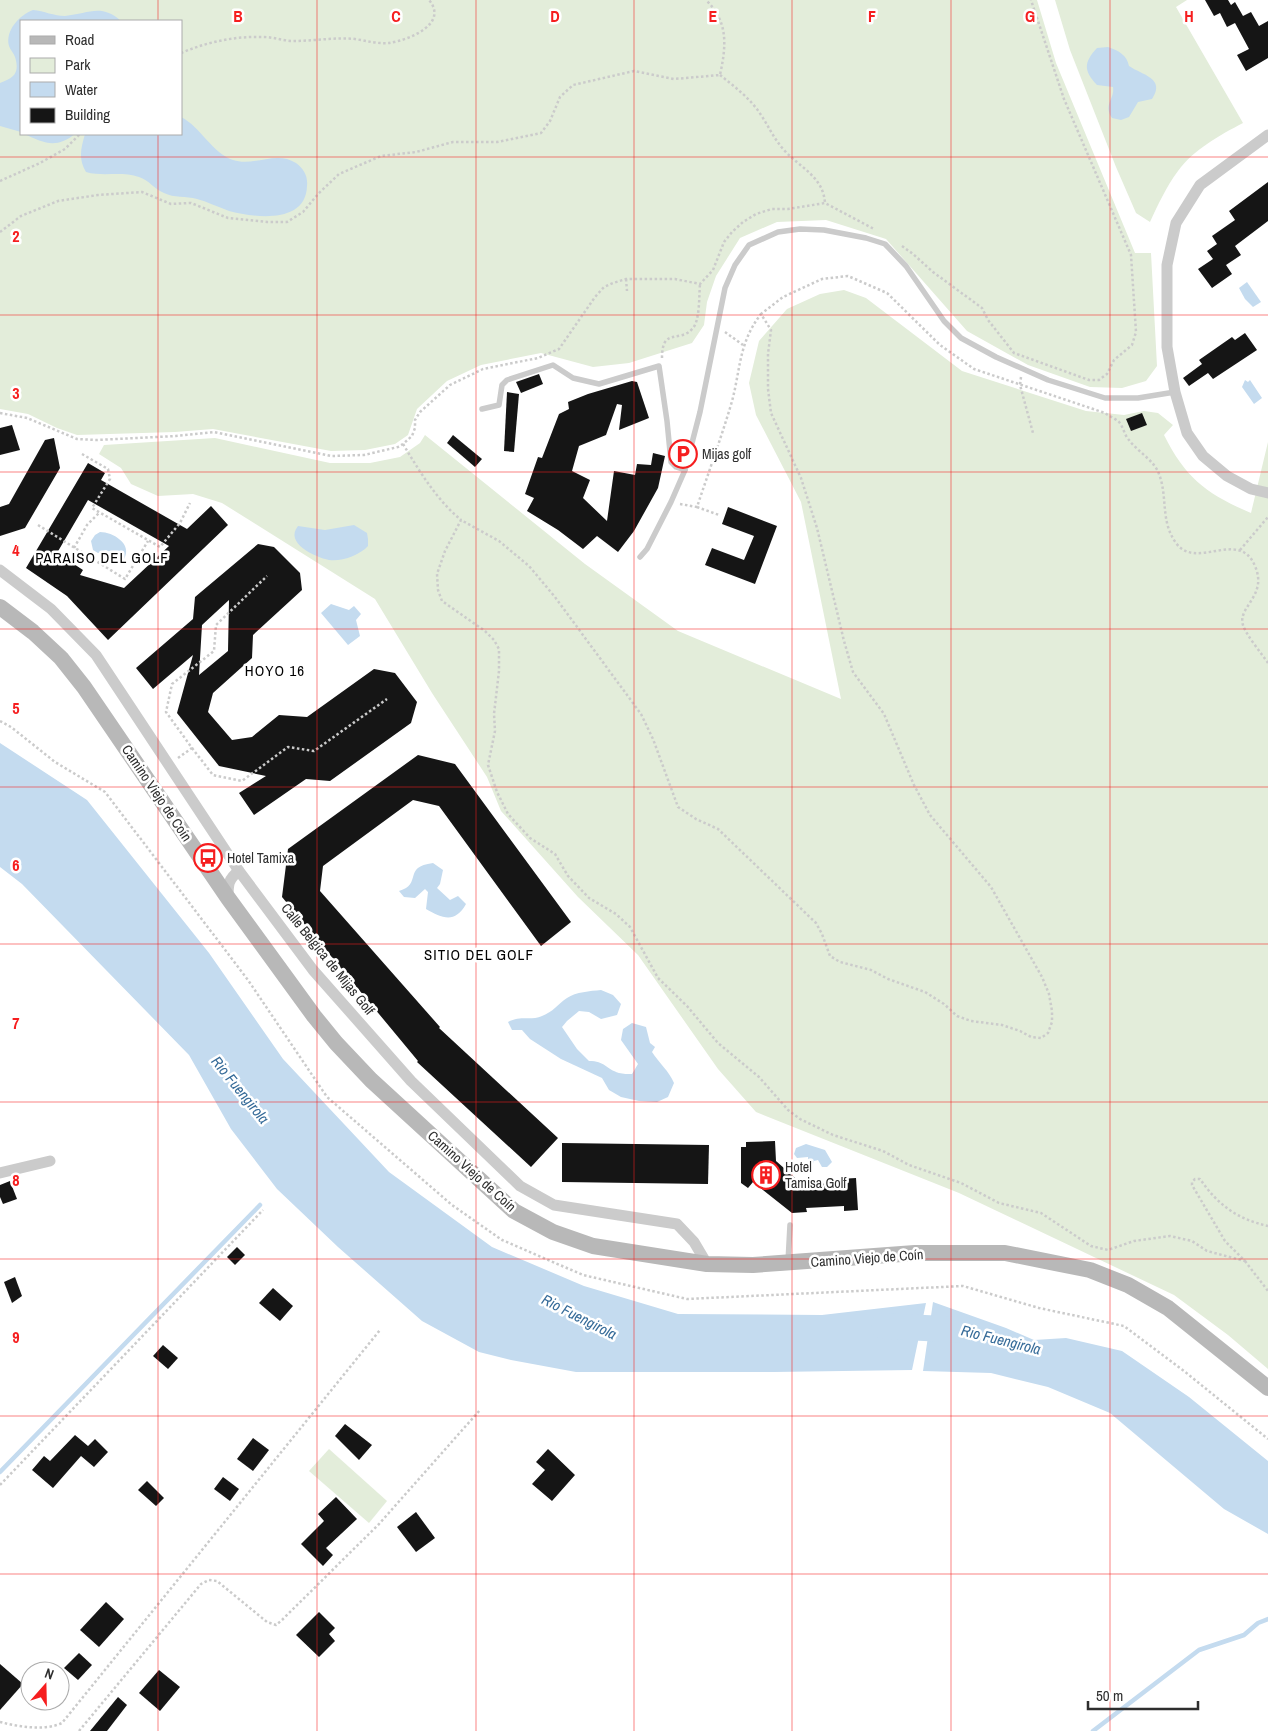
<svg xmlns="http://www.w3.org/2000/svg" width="1268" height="1731" font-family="'Archivo Narrow',sans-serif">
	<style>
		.green { fill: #e3edda; fill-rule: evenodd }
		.water { fill: #c4dbef }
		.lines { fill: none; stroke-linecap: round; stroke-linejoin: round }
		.stream { stroke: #c4dbef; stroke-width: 4.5 }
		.river { stroke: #c4dbef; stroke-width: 26 }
		.building { fill: #151515; fill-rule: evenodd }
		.path { stroke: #cbcbcb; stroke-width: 2.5; stroke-dasharray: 2.5 2.5; stroke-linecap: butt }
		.lane { stroke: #cbcbcb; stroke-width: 5.5 }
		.street { stroke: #cbcbcb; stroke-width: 11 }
		.secondary { stroke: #b8b8b8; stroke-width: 16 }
		.grid { fill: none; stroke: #f61e1f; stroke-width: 1; stroke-opacity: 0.55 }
		.labels { text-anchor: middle; stroke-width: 5; stroke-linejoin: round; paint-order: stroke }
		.poi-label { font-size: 14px; fill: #2e2e2e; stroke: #fff; text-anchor: start }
		.street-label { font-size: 14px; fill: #2e2e2e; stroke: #fff }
		.neighbourhood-label { font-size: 15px; letter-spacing: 1px; fill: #000; stroke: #fff }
		.water-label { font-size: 15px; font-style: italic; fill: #346a98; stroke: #fff }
		.grid-label { font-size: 16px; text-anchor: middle; font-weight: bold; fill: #f61e1f; stroke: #fff; stroke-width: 5; stroke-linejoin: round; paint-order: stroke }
	</style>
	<rect width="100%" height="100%" fill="#fff"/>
	<g class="green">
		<path d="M0 0H1037L1056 63 1135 253H1151L1157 366 1146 381 1122 388 1090 387 1028 365 967 331 886 239 826 220 777 222 740 238 716 276 707 302 704 325 692 343 629 363 593 367 541 353 481 365 447 381 417 409 408 435 395 444 365 450 331 451 213 429 175 432 77 435 57 428 28 414 0 409ZM21 21H181V134H21Z"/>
		<path d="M1055 0H1187L1176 7 1243 123C1220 135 1193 150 1178 171 1166 187 1158 205 1150 222L1136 213 1116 167 1070 50Z"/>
		<path d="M844 290 866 298 962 371 1086 411 1124 415 1144 411 1158 413 1173 425 1164 435C1186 479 1207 494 1251 513L1268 442V1369L1228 1335 1174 1295 959 1193 756 1112 718 1069 638 955 578 897 501 811 487 777 432 693 375 599 222 503 193 494 158 496 131 484 121 468 99 454 104 445 215 438 330 463H370L400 457 420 443 425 435 585 564 678 631 841 699 801 502 756 415 749 383 759 341 787 309 820 294Z"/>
		<path d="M329 1449 387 1501 369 1523 309 1471Z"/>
	</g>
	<g class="water">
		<path d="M33 10C44 11 54 16 65 16 88 14 101 3 121 21H21V132L0 126V83C14 78 20 73 15 57 14 53 10 50 9 46 5 30 20 15 33 10Z"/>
		<path d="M1108 47C1119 51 1127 55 1129 66 1142 75 1166 78 1152 99L1138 102 1129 117 1121 120 1112 118C1103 104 1115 99 1113 87L1097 85C1084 71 1083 63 1097 48Z"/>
		<path d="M181 117C201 127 212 153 233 160 254 167 276 150 296 163 304 169 308 176 307 186 306 224 255 218 229 211 218 207 208 202 197 199 186 196 174 198 164 193 154 189 149 180 139 177 122 171 103 177 86 172 78 159 81 148 85 134H181Z"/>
		<path d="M24 134H75C56 149 44 143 24 134Z"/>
		<path d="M1247 282 1261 302 1253 307 1245 299 1239 288Z"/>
		<path d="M1245 380 1248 382 1250 380 1262 398 1254 404 1242 387Z"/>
		<path d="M354 525 367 533 368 539V546C360 555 341 562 329 560 315 557 284 543 298 526L325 530Z"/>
		<path d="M100 532C113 532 133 544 124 559L117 562 112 560 110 552 106 550 98 553 93 550 91 541 95 535Z"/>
		<path d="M331 604 349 610 354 606 361 614 356 620 360 636 348 645 321 613Z"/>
		<path d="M0 743 87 800 209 953 283 1059 389 1172 492 1247 584 1286 678 1314 822 1315 926 1303 912 1370 774 1372H576L511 1360 479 1352 422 1321 338 1247 277 1189 231 1129 189 1055 22 884 0 867Z"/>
		<path d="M433 863 443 870 440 884 437 888 450 900 458 896 466 904C455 924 442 918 426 909L428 892 425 889 415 898 404 897 399 891C423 884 402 867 433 863Z"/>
		<path d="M601 990 613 995 621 1004 617 1015 601 1019 589 1012 579 1011 567 1021 562 1027 577 1049 589 1061C605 1061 606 1069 619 1073 623 1074 628 1074 632 1074L638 1064 621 1040 623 1029 632 1023 646 1027 650 1043 655 1047 652 1052C659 1063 669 1071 674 1083L668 1097 657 1102 639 1101 621 1097 609 1090 602 1078 561 1059 530 1039 522 1030H512L508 1022C521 1015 531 1021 542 1016 553 1012 558 1004 567 998 576 992 590 991 601 990Z"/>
		<path d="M806 1144 825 1150 832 1162 827 1167H822L818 1160 814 1161 813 1164 808 1162V1157L797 1158 794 1154 796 1148Z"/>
		<path d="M933 1302 1006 1328 1034 1340 1066 1338 1122 1351 1189 1397 1268 1461V1534L1224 1509 1110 1413 1048 1387 991 1373 923 1371Z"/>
	</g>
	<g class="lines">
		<g class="stream">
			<path d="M0 1472 260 1205"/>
			<path d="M1093 1731 1199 1650 1244 1635 1258 1623 1268 1619"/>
		</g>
		<path class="river" d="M884 1326 965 1330"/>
	</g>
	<g class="building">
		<path d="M1205 0H1228L1231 5 1235 2 1243 16 1251 12 1259 26 1268 21V58L1246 71 1237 55 1249 49 1235 23 1227 27 1220 13 1214 16Z"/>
		<path d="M1268 182V221L1235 246 1241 255 1226 265 1232 274 1212 288 1198 269 1213 259 1207 251 1217 244 1212 236 1235 220 1229 211Z"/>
		<path d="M1245 333 1257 350 1213 379 1208 373 1189 386 1183 378 1202 364 1199 360 1232 337 1235 340Z"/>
		<path d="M539 374 543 384 521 393 516 382Z"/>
		<path d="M632 381 637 382 649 418 619 430 622 405 617 404 606 435 579 446 572 471 590 480 583 498 607 521 614 471 635 475 637 464 651 465 653 453 665 456 658 488 634 531 618 552 597 536 583 549 558 530 527 511 534 498 525 494 538 457 542 458 559 414 569 409 568 402 588 394Z"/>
		<path d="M507 392 519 394 514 452 504 451Z"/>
		<path d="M1142 413 1147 425 1131 431 1126 419Z"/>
		<path d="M12 425 20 450 0 455V428Z"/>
		<path d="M453 435 482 459 475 467 447 443Z"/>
		<path d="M54 438 60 468 25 528 0 536V507L9 504 45 440Z"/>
		<path d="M88 463 105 473 101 480 187 529 211 506 228 525 108 640 67 596 26 568ZM88 500 169 546 124 588 80 575 83 570 57 553Z"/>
		<path d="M728 507 777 526 755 584 705 565 712 548 744 560 754 536 722 524Z"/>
		<path d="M258 544 274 547 300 573 302 590 253 635 252 658 213 693 208 712 232 740 252 737 279 715 307 717 374 669 395 673 417 702 411 723 330 781 306 779 254 815 239 793 266 776 219 766 177 713 193 655 153 689 136 668 193 619 195 597ZM229 600 228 651 199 675 202 625Z"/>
		<path d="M418 755 455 764 571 922 541 946 439 806 413 800 323 866 320 891 440 1027 439 1028 558 1138 531 1167 417 1062 418 1061 282 897 288 849Z"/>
		<path d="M775 1141 776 1161 802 1184 839 1183V1179L856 1178 858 1210 844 1211V1206L806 1208 807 1212 792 1213 753 1182 748 1188 741 1183V1147H746V1142Z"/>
		<path d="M562 1143 709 1145 708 1184 562 1182Z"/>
		<path d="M10 1181 17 1199 3 1204 0 1197V1185Z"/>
		<path d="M237 1247 245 1255 235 1265 227 1257Z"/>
		<path d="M15 1277 22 1296 12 1303 4 1282Z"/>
		<path d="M273 1288 293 1306 280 1321 259 1303Z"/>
		<path d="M163 1345 178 1358 168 1369 153 1356Z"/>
		<path d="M345 1424 372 1445 359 1460 335 1436Z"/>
		<path d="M75 1435 88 1446 95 1439 108 1452 94 1467 81 1456 53 1488 32 1470 44 1456 50 1461Z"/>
		<path d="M253 1438 269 1450 253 1471 237 1459Z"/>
		<path d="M548 1449 575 1475 552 1501 532 1484 545 1470 536 1462Z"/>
		<path d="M223 1477 239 1489 230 1501 214 1489Z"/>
		<path d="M147 1481 164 1498 156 1506 138 1490Z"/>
		<path d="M336 1497 357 1519 326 1548 333 1555 323 1566 301 1544 324 1521 318 1514Z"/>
		<path d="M416 1512 435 1538 416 1552 397 1527Z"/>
		<path d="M106 1602 124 1619 99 1647 80 1630Z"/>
		<path d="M319 1612 335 1628 329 1634 335 1641 319 1657 296 1635Z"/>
		<path d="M79 1653 92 1665 78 1680 64 1668Z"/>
		<path d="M0 1664 23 1684 0 1710Z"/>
		<path d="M159 1670 180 1687 160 1711 139 1693Z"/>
		<path d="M118 1697 127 1705 107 1731H90Z"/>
	</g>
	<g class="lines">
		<g class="path">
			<path d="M181 53C207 42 235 36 263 37 274 37 283 41 294 41 314 41 335 37 355 39 367 41 378 44 389 43 409 40 449 24 429 0"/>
			<path d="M720 75C735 87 751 99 761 115 769 127 774 139 784 150 800 168 823 176 825 203"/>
			<path d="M0 181 40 163 65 149 80 134"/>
			<path d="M0 232 21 216 58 201 98 195 142 192 171 204 191 203 228 218 267 222H287L303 212 318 194 339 174 381 156 416 152 453 142H497L541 133 550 121 560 97 573 85 634 71 674 79 720 75C726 47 729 22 706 0"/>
			<path d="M902 246 913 254 933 272 982 308 988 320 1014 353 1089 380H1099L1107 374 1114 360 1132 345 1136 332 1131 255 1064 99 1031 0"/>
			<path d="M626 279 627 291"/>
			<path d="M725 332 743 345"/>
			<path d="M662 358C662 326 680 344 693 328 700 320 699 295 700 284"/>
			<path d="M1021 377 1020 385 1033 433"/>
			<path d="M0 413 27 418 77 439 97 440 176 436 214 432 331 456 364 455 398 447 403 444 412 436 415 428V420L420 412 450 385 483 369 538 358 559 349 595 297 604 287 613 283 626 279H675L700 284 713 270 724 242 732 232 743 222 756 214 772 209H788L825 203 874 229"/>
			<path d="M403 444C420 472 436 499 461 520"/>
			<path d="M82 454 108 469 110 479 92 508 160 547 180 523 190 503"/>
			<path d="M680 504 697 507C708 474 720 441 730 408 741 373 737 345 761 314"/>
			<path d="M697 507 719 515"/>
			<path d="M38 525 125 579 148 541"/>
			<path d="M74 548 87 525 99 513"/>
			<path d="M1240 550 1268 517"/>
			<path d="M1268 663C1262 654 1246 635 1243 625 1237 607 1268 596 1255 566 1239 528 1196 571 1176 543 1160 521 1168 497 1159 474 1154 460 1138 452 1129 440 1124 435 1123 425 1118 421 1114 418 1109 416 1105 413L974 369 940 345 887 293 848 276 822 279 783 297 761 314 771 330 768 354V389L771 413 801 478 817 528 844 641 853 672 884 714 914 785 930 815 991 887 1042 977 1049 994 1052 1011V1022L1048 1033 1041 1038 1031 1037 1020 1031 1002 1025 971 1021 957 1016 944 1004 925 992 888 979 871 970 840 962 830 956 822 934 816 923 718 829 696 819 678 807 653 739 641 714 555 597 529 566 499 541 461 520 445 551 437 574 438 590 442 601 485 631 494 640 499 649V671L494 714 495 731 488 765 497 792 508 814 530 838 555 854 568 876 589 898 616 914 630 927 658 978 687 1006 718 1043 759 1077 788 1110 800 1119 833 1135 883 1151 909 1165 961 1183 999 1203 1041 1213 1091 1246 1108 1250 1134 1241 1170 1236 1192 1241 1207 1251 1245 1261 1225 1241 1192 1185V1182L1195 1179H1200C1218 1205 1237 1219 1268 1226"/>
			<path d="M0 721 11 727 55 762 105 792 248 980 327 1097 452 1205 502 1240 583 1275 687 1299 963 1286 1039 1308 1124 1326 1184 1371 1268 1439"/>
			<path d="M192 748 213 775 242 781 288 747 314 751 387 699"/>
			<path d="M178 758 192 748 166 712 172 684 214 651 216 625 267 576"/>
			<path d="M1245 1261 1268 1291"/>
			<path d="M0 1485 263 1210"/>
			<path d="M0 1722C20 1727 45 1731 62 1723L380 1330"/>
			<path d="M79 1731 201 1584 209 1580 217 1581 267 1622 276 1625 282 1620 379 1524 480 1410"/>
		</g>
		<g class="lane">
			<path d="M482 409 499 405 502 385 507 380 553 365 573 378 599 384 659 366 667 421 671 462 676 467 685 470"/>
			<path d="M640 557 647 549 671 502 685 470 700 412 725 288 735 265 749 245 778 232 800 229 824 230 866 238 885 244 906 266 944 321 961 338 996 357 1048 380 1105 398H1138L1175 392"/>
			<path d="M788 1262 790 1225"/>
		</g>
		<g class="street">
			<path d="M1268 135 1200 185 1176 223 1167 265V347L1175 392 1187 433 1203 456 1227 476 1251 489 1268 493"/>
			<path d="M0 570 51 609 96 655 239 871 313 970 411 1081 520 1186 554 1205 677 1224 694 1242 707 1264"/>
			<path d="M228 898C228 885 228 879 239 871"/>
			<path d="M0 1173 50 1161"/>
		</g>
		<path class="secondary" d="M0 607 33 632 61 658 84 687 228 898 314 1016 336 1043 371 1080 514 1211 553 1232 593 1246 707 1264 753 1265 915 1253H1005L1090 1270 1128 1285 1168 1308 1268 1388"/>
	</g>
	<path class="grid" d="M158 0V21M317 0V1731M476 0V1731M634 0V1731M792 0V1731M951 0V1731M1110 0V1731M158 134V1731M0 157H1268M0 315H1268M0 472H1268M0 629H1268M0 787H1268M0 944H1268M0 1102H1268M0 1259H1268M0 1416H1268M0 1574H1268"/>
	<defs>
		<symbol id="parking-ring" viewBox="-11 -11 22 22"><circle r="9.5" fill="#fff" stroke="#f61e1f" stroke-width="1.5"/><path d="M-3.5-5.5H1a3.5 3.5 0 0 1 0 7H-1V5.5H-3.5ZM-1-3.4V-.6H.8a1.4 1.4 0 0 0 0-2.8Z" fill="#f61e1f"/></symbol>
		<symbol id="bus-ring" viewBox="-11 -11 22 22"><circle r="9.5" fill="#fff" stroke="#f61e1f" stroke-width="1.5"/><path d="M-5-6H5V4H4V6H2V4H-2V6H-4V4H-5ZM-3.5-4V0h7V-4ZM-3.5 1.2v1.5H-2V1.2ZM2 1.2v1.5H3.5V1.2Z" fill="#f61e1f"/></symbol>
		<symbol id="building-ring" viewBox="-11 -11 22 22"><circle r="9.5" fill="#fff" stroke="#f61e1f" stroke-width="1.5"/><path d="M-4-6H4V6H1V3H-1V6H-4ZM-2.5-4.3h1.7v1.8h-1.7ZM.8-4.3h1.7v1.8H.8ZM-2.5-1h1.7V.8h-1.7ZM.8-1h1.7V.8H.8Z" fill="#f61e1f"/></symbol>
	</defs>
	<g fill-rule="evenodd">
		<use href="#parking-ring" x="667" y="438" width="32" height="32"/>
		<use href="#bus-ring" x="192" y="842" width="32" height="32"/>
		<use href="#building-ring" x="750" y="1159" width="32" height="32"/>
	</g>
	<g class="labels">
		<g class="poi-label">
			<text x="702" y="459">Mijas golf</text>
			<text x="227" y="863">Hotel Tamixa</text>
			<text x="785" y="1172">Hotel<tspan x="785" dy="16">Tamisa Golf</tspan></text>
		</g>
		<g class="street-label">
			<text transform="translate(157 793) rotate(56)" y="5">Camino Viejo de Coín</text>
			<text transform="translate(328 959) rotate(51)" y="5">Calle Belgica de Mijas Golf</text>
			<text transform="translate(472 1171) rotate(42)" y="5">Camino Viejo de Coín</text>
			<text transform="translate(867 1258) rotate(-4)" y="5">Camino Viejo de Coín</text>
		</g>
		<g class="neighbourhood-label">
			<text x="102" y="563">PARAISO DEL GOLF</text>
			<text x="275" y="676">HOYO 16</text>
			<text x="479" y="960">SITIO DEL GOLF</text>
		</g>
		<g class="water-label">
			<text transform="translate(240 1090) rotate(51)" y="5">Rio Fuengirola</text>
			<text transform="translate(579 1317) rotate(27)" y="5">Rio Fuengirola</text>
			<text transform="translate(1001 1340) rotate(14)" y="5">Rio Fuengirola</text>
		</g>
	</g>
	<g class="grid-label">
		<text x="238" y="22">B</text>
		<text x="396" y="22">C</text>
		<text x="555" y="22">D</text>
		<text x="713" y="22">E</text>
		<text x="872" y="22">F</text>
		<text x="1030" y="22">G</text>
		<text x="1189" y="22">H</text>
		<text x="16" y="242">2</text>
		<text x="16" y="399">3</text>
		<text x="16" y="556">4</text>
		<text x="16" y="714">5</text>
		<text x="16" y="871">6</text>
		<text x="16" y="1029">7</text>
		<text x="16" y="1186">8</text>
		<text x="16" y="1343">9</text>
	</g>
	<rect x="20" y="20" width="162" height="115" fill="#ffffff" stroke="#ababab"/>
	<rect x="30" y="36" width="25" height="8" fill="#b8b8b8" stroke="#ababab"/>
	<text x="65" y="45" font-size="15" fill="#2e2e2e">Road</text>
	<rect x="30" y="58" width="25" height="15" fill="#e3edda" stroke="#ababab"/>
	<text x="65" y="70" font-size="15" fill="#2e2e2e">Park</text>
	<rect x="30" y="82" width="25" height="15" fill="#c4dbef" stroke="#ababab"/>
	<text x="65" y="95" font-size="15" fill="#2e2e2e">Water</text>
	<rect x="30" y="108" width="25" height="15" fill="#151515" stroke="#ababab"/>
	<text x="65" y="120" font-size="15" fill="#2e2e2e">Building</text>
	<g transform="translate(45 1686) rotate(20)"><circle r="24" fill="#ffffff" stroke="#ababab"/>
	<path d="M0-4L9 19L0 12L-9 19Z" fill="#f61e1f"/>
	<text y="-8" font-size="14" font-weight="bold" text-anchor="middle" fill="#2e2e2e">N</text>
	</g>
	<path d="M1088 1701v8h110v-8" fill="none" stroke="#2e2e2e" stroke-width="2.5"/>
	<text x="1096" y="1701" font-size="15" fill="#2e2e2e" stroke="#ffffff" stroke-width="4" paint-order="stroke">50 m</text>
</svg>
